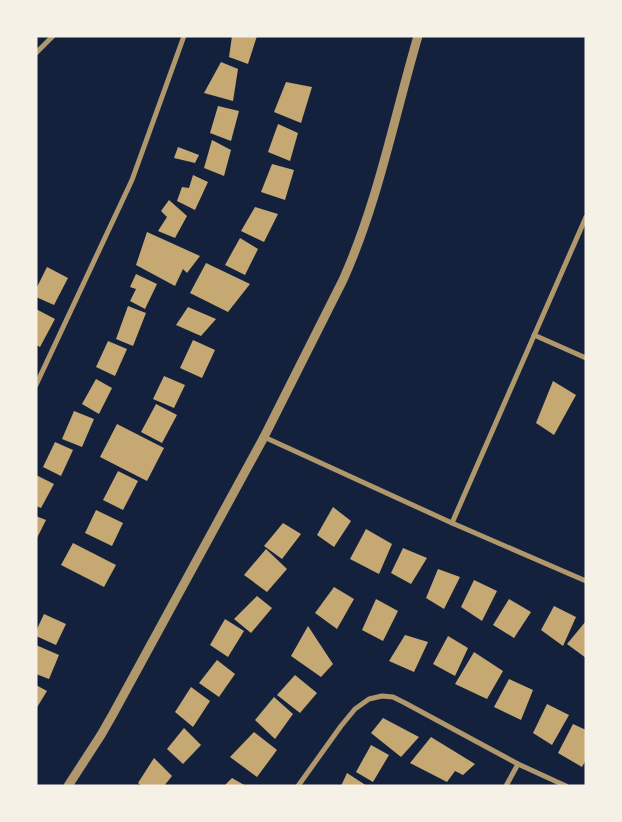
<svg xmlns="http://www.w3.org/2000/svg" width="622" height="822" font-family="Signika,sans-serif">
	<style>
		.building { fill: #c6a872 }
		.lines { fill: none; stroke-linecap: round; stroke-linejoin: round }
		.minor { stroke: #b1986c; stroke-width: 5 }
		.tertiary { stroke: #b1986c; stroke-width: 9 }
	</style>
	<rect width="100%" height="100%" fill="#14213d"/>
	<g class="building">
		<path d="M232 36H257L248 64 229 57Z"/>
		<path d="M221 62 238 69 233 101 204 93Z"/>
		<path d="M286 82 312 87 301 123 274 112Z"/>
		<path d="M218 106 239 111 231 141 210 133Z"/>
		<path d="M278 124 298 133 290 161 268 152Z"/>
		<path d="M212 140 231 150 224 176 204 168Z"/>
		<path d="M178 147 199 155 195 163 174 158Z"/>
		<path d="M272 164 294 170 285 200 261 192Z"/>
		<path d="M193 175 208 182 195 210 177 201 182 187 189 188Z"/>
		<path d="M169 200 187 216 175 238 158 231 167 217 161 211Z"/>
		<path d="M255 207 278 214 264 242 241 231Z"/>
		<path d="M147 232 200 256 187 273 183 269 175 286 136 265Z"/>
		<path d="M240 238 258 249 245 275 225 265Z"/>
		<path d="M206 263 250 284 228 312 190 293Z"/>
		<path d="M47 267 68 278 54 305 36 297V289Z"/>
		<path d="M136 274 157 284 145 309 130 301 136 289 130 287Z"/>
		<path d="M128 306 146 313 133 346 116 339Z"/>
		<path d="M188 307 216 319 201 336 176 325Z"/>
		<path d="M36 309 55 319 40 347 36 345Z"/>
		<path d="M193 340 215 350 202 378 180 368Z"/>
		<path d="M108 341 127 349 115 376 96 367Z"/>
		<path d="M164 376 185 385 174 408 153 399Z"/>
		<path d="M96 379 112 388 99 414 82 404Z"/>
		<path d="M553 381 576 395 554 435 536 423Z"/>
		<path d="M156 404 177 415 162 443 141 432Z"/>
		<path d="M74 411 94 419 82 447 62 439Z"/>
		<path d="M117 424 164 448 147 481 100 457Z"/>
		<path d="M55 442 73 450 61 476 43 467Z"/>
		<path d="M118 471 138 481 123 510 103 500Z"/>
		<path d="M36 475 54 484 41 508 36 506Z"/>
		<path d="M333 507 351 521 334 547 317 535Z"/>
		<path d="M96 510 123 523 112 546 85 533Z"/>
		<path d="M36 516 46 520 36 540Z"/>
		<path d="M283 523 301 534 282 559 264 546Z"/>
		<path d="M366 529 392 544 379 574 350 559Z"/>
		<path d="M73 543 116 565 104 587 61 565Z"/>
		<path d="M403 548 427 558 411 584 391 573Z"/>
		<path d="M266 549 287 569 267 592 244 575Z"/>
		<path d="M438 569 460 577 444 609 426 598Z"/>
		<path d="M474 580 497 591 482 621 461 607Z"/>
		<path d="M334 587 354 599 337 629 315 613Z"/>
		<path d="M257 596 272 608 251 633 234 619Z"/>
		<path d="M376 599 398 611 383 641 362 630Z"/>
		<path d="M509 599 531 612 514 638 493 625Z"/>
		<path d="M554 606 576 617 563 646 541 630Z"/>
		<path d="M44 614 66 624 56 645 36 636V631Z"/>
		<path d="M225 619 244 631 228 657 210 645Z"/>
		<path d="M586 621V658L567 644Z"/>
		<path d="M308 626 333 664 321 677 291 656Z"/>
		<path d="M405 635 428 642 414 672 389 661Z"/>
		<path d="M448 636 468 648 455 676 433 664Z"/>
		<path d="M36 645 59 655 49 679 36 674Z"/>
		<path d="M474 652 503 671 487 699 455 684Z"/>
		<path d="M217 660 235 674 219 697 199 683Z"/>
		<path d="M295 675 317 693 300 713 277 695Z"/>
		<path d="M509 679 533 690 521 720 494 707Z"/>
		<path d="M36 685 47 691 36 709Z"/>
		<path d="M191 687 210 701 193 727 175 712Z"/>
		<path d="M274 697 293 714 275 739 255 720Z"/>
		<path d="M547 704 569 715 552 745 533 733Z"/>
		<path d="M383 718 419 737 401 757 371 733Z"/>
		<path d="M573 724 586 730V760L582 767 558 753Z"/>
		<path d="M184 728 201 745 183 764 167 749Z"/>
		<path d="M254 732 277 750 257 777 230 757Z"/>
		<path d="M431 737 475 764 463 775 455 771 447 782 410 763Z"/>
		<path d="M371 745 389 755 373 782 356 772Z"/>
		<path d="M154 758 172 776 164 786H142L138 783Z"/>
		<path d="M347 773 367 786H341Z"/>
		<path d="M232 778 246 786H224Z"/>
	</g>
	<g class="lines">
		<g class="minor">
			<path d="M36 53 53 36"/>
			<path d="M534 335 586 358"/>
			<path d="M36 385 132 180 184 36"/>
			<path d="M264 437 452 523 586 581"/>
			<path d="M452 523 586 217"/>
			<path d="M298 786 341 726 355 709 369 699 382 696 393 697 405 703 518 764 566 786"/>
			<path d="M506 786 518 764"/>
		</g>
		<path class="tertiary" d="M68 786 101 735 113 714 264 437 343 280C378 202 394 118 418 36"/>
	</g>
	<rect width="622" height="822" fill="none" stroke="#f6f1e7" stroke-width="75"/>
</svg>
